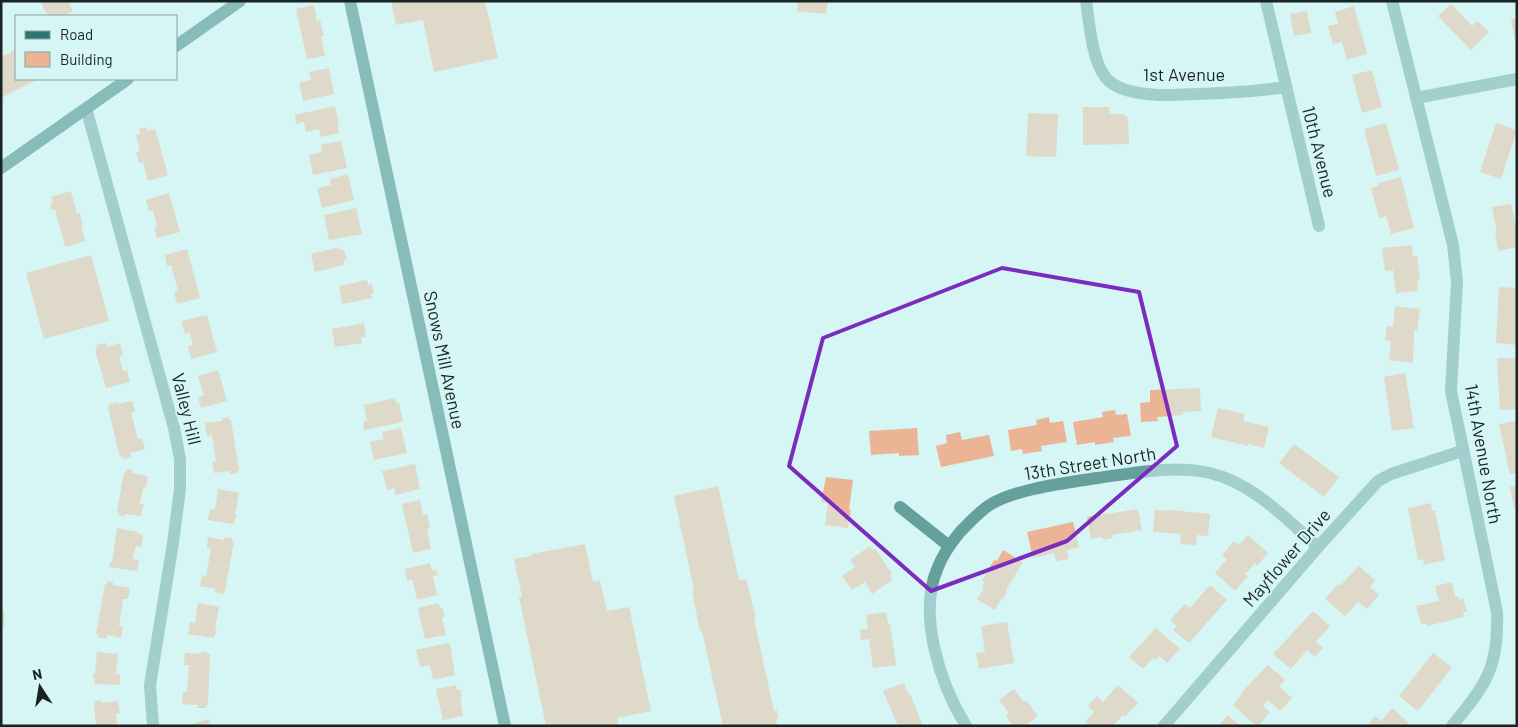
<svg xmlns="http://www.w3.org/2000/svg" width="1518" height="727" font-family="Barlow,sans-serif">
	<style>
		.building { fill: #ebb595 }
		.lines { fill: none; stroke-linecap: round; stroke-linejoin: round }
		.street { stroke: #65a09d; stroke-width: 12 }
		.secondary { stroke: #297674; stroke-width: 12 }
		.marked { fill: none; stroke: #7b2cbf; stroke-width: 4; stroke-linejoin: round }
		.labels { text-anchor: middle; stroke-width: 4; stroke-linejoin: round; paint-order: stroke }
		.street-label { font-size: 18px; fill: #182423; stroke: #d5f6f4 }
	</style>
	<rect width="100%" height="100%" fill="#d5f6f4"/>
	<g class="building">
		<path d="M40 1H68L73 11 64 16H48Z"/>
		<path d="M391 1H485L498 58 434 72 423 20 396 25Z"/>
		<path d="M798 1H828L826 14 797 11Z"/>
		<path d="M1451 4 1472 26 1477 21 1489 32 1471 50 1438 16Z"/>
		<path d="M314 5 317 21 320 20 324 36H321L325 56 307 59 296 9Z"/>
		<path d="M1354 6 1367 54 1347 60 1342 42 1333 44 1328 26 1338 24 1335 12Z"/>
		<path d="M1307 11 1311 33 1294 36 1290 14Z"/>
		<path d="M1517 18V41H1515L1511 19Z"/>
		<path d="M16 49V79L36 80 1 98V57Z"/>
		<path d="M329 68 334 94 303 101 299 83 311 80 309 72Z"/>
		<path d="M1372 70 1382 107 1362 113 1352 75Z"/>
		<path d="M335 106 339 125H337L339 133 321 137 319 129 306 132 304 122 296 124 295 115Z"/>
		<path d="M1083 107H1109V114H1123L1128 118 1129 144 1083 145Z"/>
		<path d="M1028 113 1058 114 1056 157 1026 156Z"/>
		<path d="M1386 123 1399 170 1376 176 1364 129Z"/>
		<path d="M1496 123 1517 130 1501 179 1480 172Z"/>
		<path d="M146 127 148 131 155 129 168 175 148 181 143 162 139 163 136 152 140 151 136 135 140 134 139 129Z"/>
		<path d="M341 141 347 168 313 175 309 155 322 152 321 145Z"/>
		<path d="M348 174 354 200 322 208 317 188 331 185 330 179Z"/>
		<path d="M1401 177 1414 228 1391 234 1386 216 1379 218 1371 188 1379 186 1378 183Z"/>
		<path d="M71 191 77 214 80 213 83 225H81L85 241 65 247 55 209 51 210 50 204 53 203 51 197Z"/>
		<path d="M169 193 180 232 157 238 154 228 157 227 153 210 149 211 146 200Z"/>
		<path d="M1511 204 1517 232V247L1498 251 1495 233H1497L1492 207Z"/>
		<path d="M356 208 362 234 329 240 324 215Z"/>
		<path d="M1412 245 1413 256H1417L1420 280H1417L1418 291 1396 293 1393 270 1385 271 1382 248Z"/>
		<path d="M340 247V250H344L347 260 343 261 344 265 315 272 311 254Z"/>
		<path d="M187 249 200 298 177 304 174 292 178 291 171 265 167 266 165 255Z"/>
		<path d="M91 255 109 321 44 339 26 273Z"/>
		<path d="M367 280 368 285 372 284 374 294H371L372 298 342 304 339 286Z"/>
		<path d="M1499 287 1517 288V345L1496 343Z"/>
		<path d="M1395 306 1420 309 1417 331 1414 330 1413 363 1389 360 1391 341 1385 340 1387 326 1393 327Z"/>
		<path d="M207 315 217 352 191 359 188 346 193 345 190 333 185 334 181 321Z"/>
		<path d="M364 323 366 337H361L362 343 335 347 332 329Z"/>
		<path d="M106 343 107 347 120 343 123 355 119 356 123 371 127 370 130 382 106 388 95 350 97 349 96 345Z"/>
		<path d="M1497 358H1517V409L1500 410Z"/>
		<path d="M218 370 227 401 201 408 198 397 204 396 198 376Z"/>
		<path d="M1405 373 1414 428 1392 431 1384 377Z"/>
		<path d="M1200 388 1201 411 1182 412 1183 415 1157 417 1158 421 1141 422 1140 403 1150 402V390Z"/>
		<path d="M395 398 396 403H399L403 422 364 430 363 422 367 421 364 405Z"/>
		<path d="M132 401 135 412 131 413 138 439 142 438 145 449 130 453 131 457 123 459V456L120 457 108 408 109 407V404L117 402 118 404Z"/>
		<path d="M1218 408 1245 414 1243 421 1269 427 1264 448 1248 444V446L1211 437Z"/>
		<path d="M1115 410 1116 415 1127 414 1131 436 1113 438 1114 442 1095 445V442L1077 445 1073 422 1103 417 1102 412Z"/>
		<path d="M229 417V420H231L239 470H237L238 473 230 474V471L214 473 212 462 216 461 212 435 207 436 205 423 222 421 221 418Z"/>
		<path d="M1049 417 1050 423 1063 421 1067 442 1041 446 1042 451 1023 454 1022 449 1011 451 1008 430 1037 425 1036 420Z"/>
		<path d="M1517 421V473L1510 474 1499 424Z"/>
		<path d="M401 428 407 453 374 460 370 442 384 439 382 432Z"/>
		<path d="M917 428 919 455 899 456V453L871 455 869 431Z"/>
		<path d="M960 432 962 440 989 435 994 456 941 467 936 446 947 443 946 435Z"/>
		<path d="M1294 444 1339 477 1324 497 1279 463Z"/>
		<path d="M415 464 420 489 396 495 394 488 387 490 382 471Z"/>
		<path d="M126 469 132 470 131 473 148 476 146 488 143 487 140 504H144L141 516 125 514V516L118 515 119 512H117L124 472H126Z"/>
		<path d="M826 477 853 480 849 510H851L848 528 825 525 828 503 821 502Z"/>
		<path d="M1517 485V507H1514L1510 487Z"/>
		<path d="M718 486 739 580 746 579 756 619H754L774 711 777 710 778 718 776 719 777 726H723L702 631H700L692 591 694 590 674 496Z"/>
		<path d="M218 489 239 493 235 515H237L233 524 208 520 210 509 215 510Z"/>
		<path d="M420 500 423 515 427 514 430 528 427 529 431 549 413 553 402 504Z"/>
		<path d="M1431 503 1432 511H1435L1445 560 1424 565 1423 559 1418 560 1408 508Z"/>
		<path d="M1138 509 1142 530 1112 535 1113 538 1103 540 1102 537 1091 539 1087 517Z"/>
		<path d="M1155 510 1171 511V510L1210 514 1208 536 1197 535 1196 545 1180 544 1181 534 1153 532Z"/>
		<path d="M1073 522 1079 547 1067 550 1069 559 1056 561 1054 553 1033 558 1027 532Z"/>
		<path d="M117 528 138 532V534L143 535 141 547 136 546 133 559 139 560 137 571 109 567 110 561 112 562Z"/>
		<path d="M1248 535 1268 553 1257 566 1255 563 1245 574 1248 576 1235 591 1215 573 1227 559 1222 555 1234 541 1239 545Z"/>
		<path d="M208 537 224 540 225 537 232 538V541H234L225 591H224L223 594 215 592V589L200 586 202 575 206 576 211 549 207 548Z"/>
		<path d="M585 544 593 582 600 580 607 611 629 607 651 711 617 718 619 726H546L519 597H522L514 559 531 556V554Z"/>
		<path d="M870 546 872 550 875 548 892 574 890 576 892 580 872 594 865 582 852 590 842 576 855 567 850 560Z"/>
		<path d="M1003 550 1023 562 1006 590 1007 592 1003 599 1002 598 995 610 977 599 984 588 982 587 985 582 982 580 994 560 997 561Z"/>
		<path d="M430 563 432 570H436L438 575 433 576 437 595 417 600 412 579 407 581 405 569Z"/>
		<path d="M1359 566 1375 580 1370 587 1379 595 1367 609 1358 602 1345 616 1325 599 1338 584 1340 586Z"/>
		<path d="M107 581 113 582V585L130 588 128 599H123L119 626 123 627 121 638 107 635 106 639 98 637V634H96L105 584H107Z"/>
		<path d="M1452 582 1455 597 1458 596 1459 600 1463 598 1467 612H1463L1464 617 1427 626 1426 623 1421 624 1416 606 1439 601 1435 586Z"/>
		<path d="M1210 585 1227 600 1189 643 1173 630 1177 626 1170 620 1185 604 1190 608Z"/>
		<path d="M198 603 219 607 215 628 217 629 214 638 188 634 190 622 195 623Z"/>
		<path d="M438 603 440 608H442L445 617H442L446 635 425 639 418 608Z"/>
		<path d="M1 610H4V626L1 625Z"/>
		<path d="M1313 611 1330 626 1316 642 1323 648 1315 657 1307 650 1291 669 1273 654Z"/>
		<path d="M886 612 888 624H890L896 665 873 668 869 639 861 640 860 630 868 629 866 615Z"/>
		<path d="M1007 622 1014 663 979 669 976 653 985 652 981 626Z"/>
		<path d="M1156 628 1180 649 1167 663 1159 656 1155 660 1153 658 1143 669 1129 657Z"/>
		<path d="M448 643 450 644 455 675 433 680 430 665 420 667 416 650Z"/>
		<path d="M97 652 118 654 116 674H120V685L94 684 95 678H93V674H95Z"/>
		<path d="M201 652H208V654H210L208 705H206V708H197L198 705 182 704 183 692H187L189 665H184L185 653 201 654Z"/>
		<path d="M1433 653 1452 667 1418 711 1399 696Z"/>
		<path d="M1268 665 1285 680 1279 686 1292 698 1280 711 1268 700 1263 706 1270 712 1258 726H1256L1233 705 1243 693 1242 692Z"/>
		<path d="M904 683 909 695 910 694 923 726H898L883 691Z"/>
		<path d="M456 685 457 690 460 689 462 698 460 699 463 716 443 720 436 689Z"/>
		<path d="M1118 685 1138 703 1125 717 1123 715 1113 726H1089L1085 722 1094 712 1088 706 1097 696 1103 702Z"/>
		<path d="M1014 689 1024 702 1026 700 1038 716 1025 726H1013L1006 716 1009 713 999 700Z"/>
		<path d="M101 700V703L118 701 120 713 116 714 117 726H96L94 704 95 701Z"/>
		<path d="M1392 708 1409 723 1407 726H1372L1369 723 1375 716 1381 721Z"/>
		<path d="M1228 715 1240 726H1218Z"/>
		<path d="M209 719 211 726H188V725Z"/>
	</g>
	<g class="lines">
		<g class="street">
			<path d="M1086 1C1089 21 1092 59 1104 75 1108 82 1118 88 1126 90 1149 97 1174 95 1198 94 1227 93 1256 92 1285 87"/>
			<path d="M1266 1 1319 226"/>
			<path d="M1392 1 1453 245 1457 282 1451 391 1497 612C1499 668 1486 684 1452 726"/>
			<path d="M1416 98 1517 79"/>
			<path d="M86 108 174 428 180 459V489L173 543 150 685 153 726"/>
			<path d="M900 507 949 546"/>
			<path d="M966 726C940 684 917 614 938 567 943 554 951 543 960 532 969 523 977 514 988 506 1014 489 1065 483 1097 478 1135 473 1172 465 1210 473 1253 483 1286 519 1318 547"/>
			<path d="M1164 726 1318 547 1378 481 1391 474 1462 451"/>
		</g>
		<g class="secondary">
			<path d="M350 1 505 726"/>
			<path d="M176 46 240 1"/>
			<path d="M1 168 128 79"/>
		</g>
	</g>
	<path d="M0 0H1518V727H0ZM1002 268 1139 292 1177 446 1067 541 931 591 789 466 823 338Z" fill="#d5f6f4" fill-opacity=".55" fill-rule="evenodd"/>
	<path class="marked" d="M1002 268 1139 292 1177 446 1067 541 931 591 789 466 823 338Z"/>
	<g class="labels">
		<g class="street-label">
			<text x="1184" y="81">1st Avenue</text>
			<text transform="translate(1319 152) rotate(76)" y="6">10th Avenue</text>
			<text transform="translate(444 360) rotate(78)" y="6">Snows Mill Avenue</text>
			<text transform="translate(186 409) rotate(76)" y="6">Valley Hill</text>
			<text transform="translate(1483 454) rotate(80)" y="6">14th Avenue North</text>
			<text transform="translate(1090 464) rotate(-9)" y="6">13th Street North</text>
			<text transform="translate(1287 558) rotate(-49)" y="6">Mayflower Drive</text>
		</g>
	</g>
	<rect width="1518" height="727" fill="none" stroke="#182423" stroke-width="5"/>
	<rect x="15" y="15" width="162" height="65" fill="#d5f6f4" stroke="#89a2a0"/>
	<rect x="25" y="31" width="25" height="8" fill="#297674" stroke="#89a2a0"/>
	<text x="60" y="40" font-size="15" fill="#182423">Road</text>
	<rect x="25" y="52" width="25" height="15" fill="#ebb595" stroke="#89a2a0"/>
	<text x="60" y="65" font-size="15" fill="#182423">Building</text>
	<g transform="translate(40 687) rotate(348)" stroke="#d5f6f4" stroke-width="4" paint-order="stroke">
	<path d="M0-4L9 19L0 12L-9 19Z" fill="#182423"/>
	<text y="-8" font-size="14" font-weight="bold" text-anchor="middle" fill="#182423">N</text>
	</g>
</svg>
